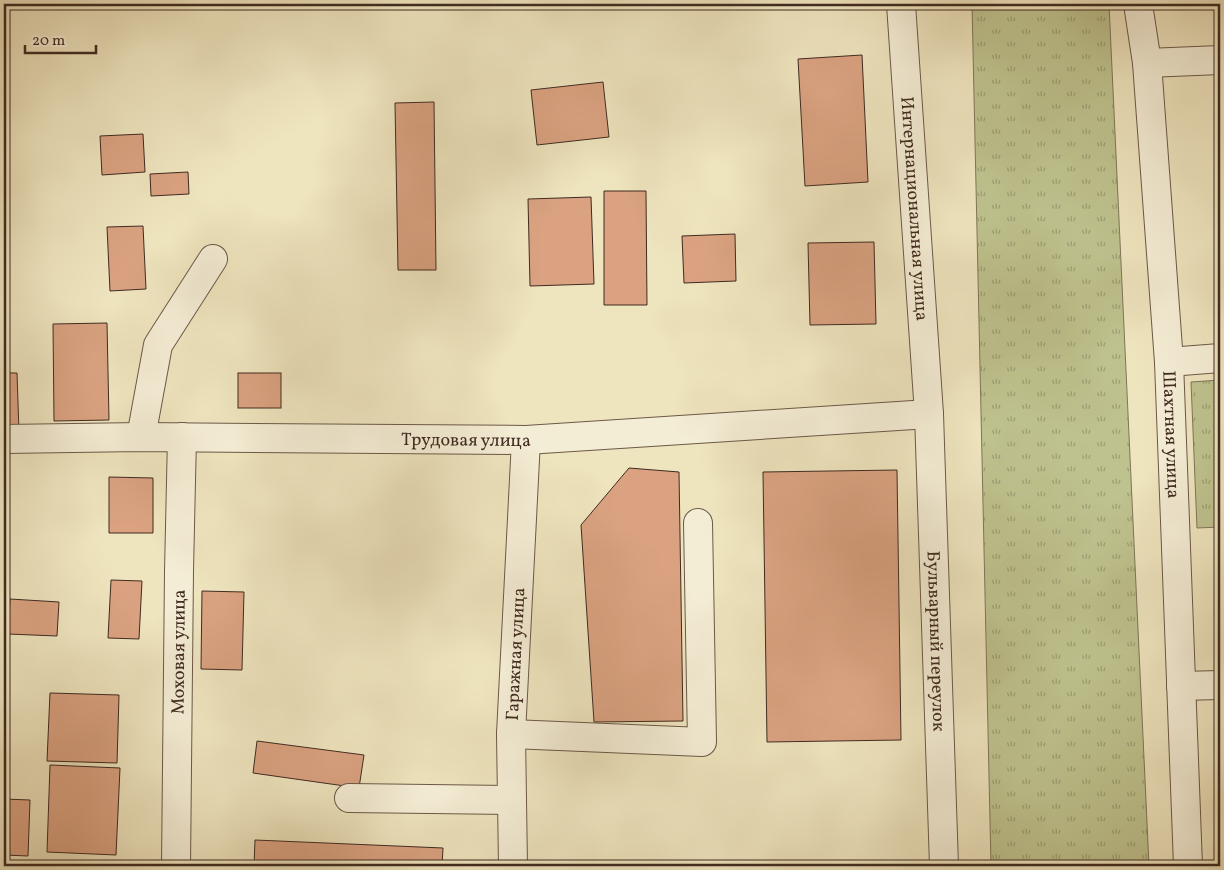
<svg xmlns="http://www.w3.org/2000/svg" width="1224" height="870" font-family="Vollkorn,serif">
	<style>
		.grass { fill: url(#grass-tufts); stroke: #7f7658 }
		.building { fill: #daa281; stroke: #402b21 }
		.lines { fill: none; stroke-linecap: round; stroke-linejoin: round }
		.minor-casing { stroke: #6c5948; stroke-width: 30 }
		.minor { stroke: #f4edd5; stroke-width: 28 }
		.labels { text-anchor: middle; stroke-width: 4; stroke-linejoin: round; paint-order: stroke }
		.street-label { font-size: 18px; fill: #402b21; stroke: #f4edd5 }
	</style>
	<defs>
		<pattern id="grass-tufts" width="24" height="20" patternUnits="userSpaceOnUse" patternTransform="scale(1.25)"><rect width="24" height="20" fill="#bec28e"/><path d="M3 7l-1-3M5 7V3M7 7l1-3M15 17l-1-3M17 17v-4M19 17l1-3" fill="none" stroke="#9c9e74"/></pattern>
	</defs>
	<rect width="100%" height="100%" fill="#eee4be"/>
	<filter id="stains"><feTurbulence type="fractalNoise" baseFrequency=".004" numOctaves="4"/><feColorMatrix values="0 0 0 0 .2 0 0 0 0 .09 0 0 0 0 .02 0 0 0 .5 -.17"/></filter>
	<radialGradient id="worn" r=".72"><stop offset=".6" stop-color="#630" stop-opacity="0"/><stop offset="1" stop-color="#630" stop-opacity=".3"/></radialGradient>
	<g class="grass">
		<path d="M972 4H1109L1149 866H991Z"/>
		<path d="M1220 380V527L1197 528 1191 382Z"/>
	</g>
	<g class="building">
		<path d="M862 55 868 182 805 186 798 59Z"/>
		<path d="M603 82 609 137 537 145 531 90Z"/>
		<path d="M434 102 436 270H398L395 103Z"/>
		<path d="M143 134 145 172 102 175 100 136Z"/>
		<path d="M188 172 189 194 151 196 150 174Z"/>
		<path d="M604 191H646L647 305H604Z"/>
		<path d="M591 197 594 284 530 286 528 199Z"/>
		<path d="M143 226 146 289 110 291 107 227Z"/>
		<path d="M735 234 736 281 684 283 682 236Z"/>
		<path d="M874 242 876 324 810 325 808 243Z"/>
		<path d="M107 323 109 420 54 421 53 324Z"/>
		<path d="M4 373H17L19 432H4Z"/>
		<rect x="238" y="373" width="43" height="35"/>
		<path d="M629 468 679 472 683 721 594 722 581 525Z"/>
		<path d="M897 470 901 740 767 742 763 472Z"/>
		<path d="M109 477 153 478V533H109Z"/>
		<path d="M111 580 142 581 139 639 108 638Z"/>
		<path d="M202 591 244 592 242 670 201 669Z"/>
		<path d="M10 599 59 602 57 636 8 634Z"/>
		<path d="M50 693 119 695 117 763 47 761Z"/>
		<path d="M257 741 364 755 359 788 253 773Z"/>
		<path d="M50 765 120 768 116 855 47 852Z"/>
		<path d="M4 799 30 800 28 856 4 855Z"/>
		<path d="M255 840 443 848 442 866H254Z"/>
		<path d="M122 863V866H81V864Z"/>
	</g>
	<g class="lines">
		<defs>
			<g id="minor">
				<path id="s1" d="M901 4 929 414 944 866"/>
				<path id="s2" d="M1138 4 1147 63 1169 362 1188 866"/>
				<path d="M1147 63 1220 60"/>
				<path d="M1169 362 1220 358"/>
				<path d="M141 437 158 345 213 259"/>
				<path id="s3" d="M4 439 141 437 526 440 929 414"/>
				<path d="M1181 686 1220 685"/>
				<path d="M511 734 702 742 698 523"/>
				<path d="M349 798 512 800"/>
				<path id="s4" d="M176 866 179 571 182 437"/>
				<path id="s5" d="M513 866 511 734 526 440"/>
			</g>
		</defs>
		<use href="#minor" class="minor-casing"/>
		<use href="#minor" class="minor"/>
	</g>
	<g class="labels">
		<g class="street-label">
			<text dy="6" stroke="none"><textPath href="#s1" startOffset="205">Интернациональная улица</textPath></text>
			<text dy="6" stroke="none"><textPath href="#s2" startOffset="432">Шахтная улица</textPath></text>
			<text dy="6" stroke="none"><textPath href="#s3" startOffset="462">Трудовая улица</textPath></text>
			<text dy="6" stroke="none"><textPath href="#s1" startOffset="638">Бульварный переулок</textPath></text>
			<text dy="6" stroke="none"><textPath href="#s4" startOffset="214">Моховая улица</textPath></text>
			<text dy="6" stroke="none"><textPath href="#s5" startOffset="212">Гаражная улица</textPath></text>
		</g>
	</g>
	<rect width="1224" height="870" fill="none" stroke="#eee4be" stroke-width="20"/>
	<rect x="5" y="5" width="1214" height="860" fill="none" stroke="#402b21" stroke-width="2.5"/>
	<rect x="10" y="10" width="1204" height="850" fill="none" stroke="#402b21"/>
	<path d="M25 45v8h71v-8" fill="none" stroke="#402b21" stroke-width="2.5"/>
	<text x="32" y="45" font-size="15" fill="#402b21" stroke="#f4edd5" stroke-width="4" paint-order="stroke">20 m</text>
	<rect width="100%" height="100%" filter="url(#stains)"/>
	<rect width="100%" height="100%" fill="url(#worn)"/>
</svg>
